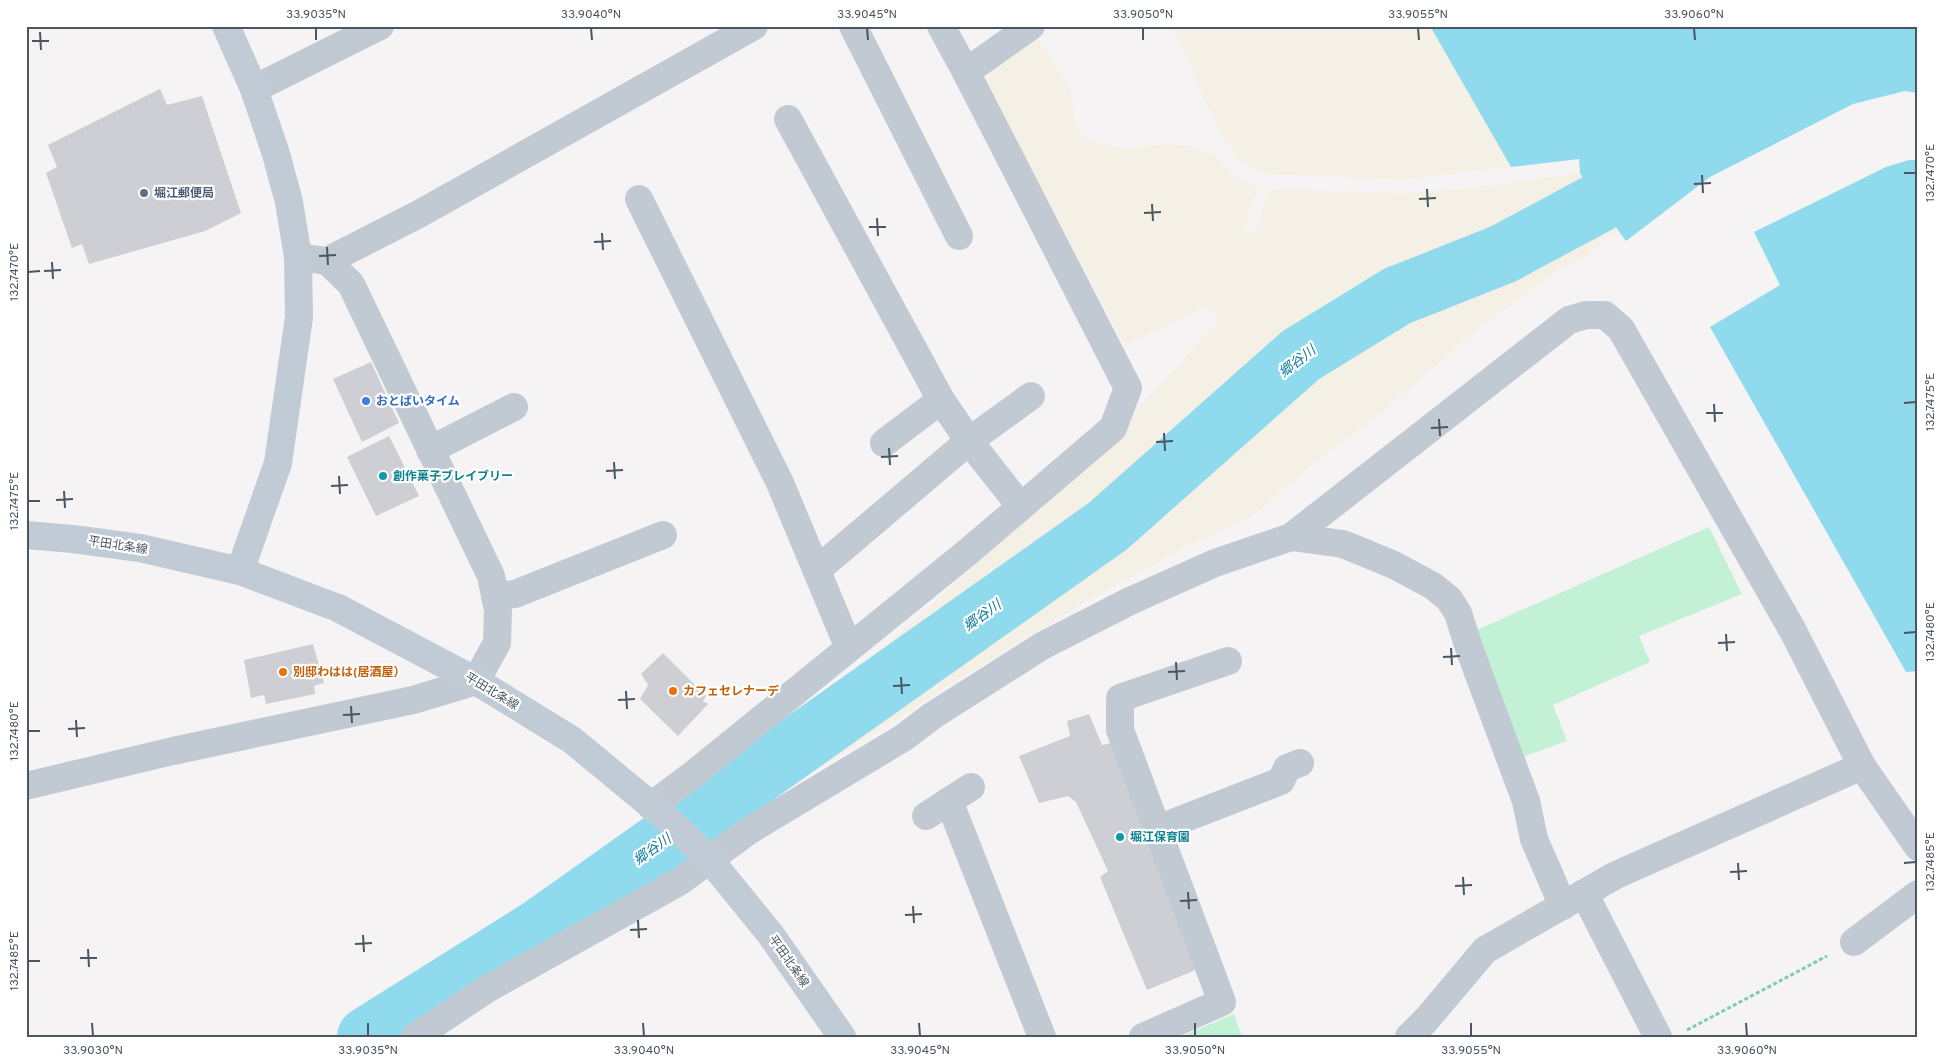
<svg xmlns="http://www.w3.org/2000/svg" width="1944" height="1063" font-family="Overpass,'Noto Sans JP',sans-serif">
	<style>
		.green { fill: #c3f1d5 }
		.sand { fill: #f5f0e5 }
		.water { fill: #90daee }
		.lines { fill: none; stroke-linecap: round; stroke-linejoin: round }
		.river { stroke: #90daee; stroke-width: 60 }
		.building { fill: #cdcfd5 }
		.path { stroke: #7ad0a6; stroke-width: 3; stroke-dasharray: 4 2.5; stroke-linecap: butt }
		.street { stroke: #c1cad2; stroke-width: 28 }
		.secondary { stroke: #c1cbd6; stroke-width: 28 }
		.ticks { fill: none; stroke: #4a5661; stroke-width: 2 }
		.service-dot { fill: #5c6f8a; stroke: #fff; stroke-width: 2 }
		.shop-dot { fill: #3f7fe0; stroke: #fff; stroke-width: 2 }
		.culture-dot { fill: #0f9aa8; stroke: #fff; stroke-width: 2 }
		.food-dot { fill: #e8710a; stroke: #fff; stroke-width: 2 }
		.labels { text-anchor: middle; stroke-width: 4.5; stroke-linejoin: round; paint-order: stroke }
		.service-label { font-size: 12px; font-weight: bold; fill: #4e5e75; stroke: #fff; text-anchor: start }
		.shop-label { font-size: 12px; font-weight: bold; fill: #366cbe; stroke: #fff; text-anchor: start }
		.culture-label { font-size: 12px; font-weight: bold; fill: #0d838f; stroke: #fff; text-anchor: start }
		.street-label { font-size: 12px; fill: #4a5661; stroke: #fff }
		.food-label { font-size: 12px; font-weight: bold; fill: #c56008; stroke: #fff; text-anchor: start }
		.water-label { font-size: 14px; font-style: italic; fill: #0c7c9b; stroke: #fff }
		.neatline { fill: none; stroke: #4a5661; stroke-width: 2 }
		.ticks-label { font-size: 12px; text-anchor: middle; fill: #4a5661 }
	</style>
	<rect width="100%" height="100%" fill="#f5f3f3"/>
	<g class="green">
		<path d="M1709 527 1742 594 1639 636 1650 662 1553 705 1567 741 1517 759 1472 632Z"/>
		<path d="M1234 1014 1242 1037H1180Z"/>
	</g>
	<g class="sand">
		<path d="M1173 26H1430L1511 167 1404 180 1268 174 1243 164 1219 132Z"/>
		<path d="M1036 36 1071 90 1074 119 1086 140 1126 149 1164 144 1191 146 1212 154 1236 177 1258 188 1243 230 1256 233 1269 189 1404 193 1468 188 1580 173 1598 203 1617 229 1587 256 1560 269 1479 328 1383 412 1322 457 1249 519 1190 544 1087 601 915 707 729 826 697 797 895 638 1078 472 1219 321 1208 306 1125 345 992 97 988 80 992 67Z"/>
	</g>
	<g class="water">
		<path d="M1430 26H1918V93L1905 91 1853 104 1710 177 1626 241 1598 203 1580 173 1579 159 1511 167Z"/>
		<path d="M1909 160H1918V671L1906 672 1710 327 1780 285 1754 232 1886 167Z"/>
	</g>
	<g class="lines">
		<path class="river" d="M367 1037 539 929 1108 526 1301 355 1397 296 1503 254 1598 203"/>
	</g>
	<g class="building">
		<path d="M160 89 167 105 202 96 241 213 205 231 89 264 82 244 72 248 46 173 57 167 48 145Z"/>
		<path d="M371 362 399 423 362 442 333 379Z"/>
		<path d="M389 436 419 496 376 516 347 457Z"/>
		<path d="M313 644 324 683 314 686 315 694 266 704 264 695 251 698 244 660Z"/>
		<path d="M663 653 706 696 703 701 708 704 678 736 640 699 648 685 641 674Z"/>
		<path d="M1089 714 1102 745 1111 743 1198 969 1147 990 1100 877 1108 871 1076 802 1068 796 1039 803 1019 756 1070 736 1067 721Z"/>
	</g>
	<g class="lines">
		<path class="path" d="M1687 1030 1827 956"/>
		<g class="street">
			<path d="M853 26 959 236"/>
			<path d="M941 26 966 72"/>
			<path d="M254 89 380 26"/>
			<path d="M788 119 941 400 969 441 1021 507"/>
			<path d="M639 199 780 483 849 648"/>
			<path d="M327 261 419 214 754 26"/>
			<path d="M884 443 941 400"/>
			<path d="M430 450 514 407"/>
			<path d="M1291 537 1343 544 1394 565 1433 586 1449 599 1458 613 1469 648 1526 801 1534 839 1563 906"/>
			<path d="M817 570 969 441 1031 396"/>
			<path d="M495 596 515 594 663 535"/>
			<path d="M26 786 173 751 413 700 476 681 497 643 498 610 491 576 351 284 327 261 298 257"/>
			<path d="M949 801 1042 1037"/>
			<path d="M651 806 695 773 969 551 1113 428 1128 388 966 72 1031 26"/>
			<path d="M926 816 971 787"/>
			<path d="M1157 829 1281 781 1287 768 1300 763"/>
			<path d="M1584 893 1658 1037"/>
			<path d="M1854 942 1918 894"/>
			<path d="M415 1037 487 989 679 882 750 830 903 738 932 716 1042 646 1130 601 1215 563 1291 537 1569 320 1586 315H1605L1621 329 1793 631 1862 766 1918 847"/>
			<path d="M1143 1037 1222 1002 1120 730V698L1228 661"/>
			<path d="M1409 1037 1427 1019 1485 950 1616 875 1862 766"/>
		</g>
		<g class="secondary">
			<path d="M226 26 254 89 276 154 289 202 298 257 299 317 278 463 240 571"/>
			<path d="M26 535 73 539 140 548 240 571 338 608 476 681 572 740 664 816 710 860 771 935 842 1037"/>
		</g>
	</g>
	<path class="ticks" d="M316 28V40M591 28 592 40M867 28 868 40M1143 28V40M1418 28 1419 40M1694 28 1695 40M40 32 41 50M32 41H49M1904 173H1916M1702 175 1703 193M1694 184 1711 183M1427 189 1428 207M1419 199 1436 198M1152 204 1153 221M1144 213 1161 212M877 218 878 236M869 227H886M602 233 603 250M594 242 611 241M327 247 328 265M319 256 336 255M52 262 53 279M44 271 61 270M28 272 40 271M1904 403 1916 402M1714 404 1715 422M1706 413H1723M1439 419 1440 436M1431 428 1448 427M1164 433 1165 451M1156 442 1173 441M889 448 890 465M881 457 898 456M614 462 615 479M606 471 623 470M339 476 340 494M331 486 348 485M64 491 65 508M56 500 73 499M28 501H40M1904 633 1916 632M1726 634 1727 651M1718 643 1735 642M1451 648 1452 665M1443 657 1460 656M1176 662 1177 680M1168 672 1185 671M901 677 902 694M893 686 910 685M626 691 627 709M618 700 635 699M351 706 352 723M343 715 360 714M76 720 77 737M68 729 85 728M28 731H40M1738 863 1739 880M1904 863 1916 862M1730 872 1747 871M1463 877 1464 895M1455 886 1472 885M1188 892 1189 909M1180 901 1197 900M913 906 914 923M905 915 922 914M638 920 639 938M630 930 647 929M363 935 364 952M355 944 372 943M88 949 89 967M80 958H97M28 961H40M92 1023 93 1036M368 1023V1036M643 1023 644 1036M919 1023 920 1036M1195 1023V1036M1471 1023V1036M1746 1023 1747 1036"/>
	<circle class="service-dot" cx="144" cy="193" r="5"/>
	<circle class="shop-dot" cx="366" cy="401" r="5"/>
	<g class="culture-dot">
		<circle cx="383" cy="476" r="5"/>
		<circle cx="1120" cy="837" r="5"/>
	</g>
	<g class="food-dot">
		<circle cx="283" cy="672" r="5"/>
		<circle cx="673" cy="691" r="5"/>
	</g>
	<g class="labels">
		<g class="service-label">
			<text x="154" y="197">堀江郵便局</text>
		</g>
		<g class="shop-label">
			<text x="376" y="405">おとばいタイム</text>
		</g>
		<g class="culture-label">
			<text x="393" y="480">創作菓子ブレイブリー</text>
			<text x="1130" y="841">堀江保育園</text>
		</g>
		<g class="street-label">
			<text transform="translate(118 545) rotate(9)" y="4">平田北条線</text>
			<text transform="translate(492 691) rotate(31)" y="4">平田北条線</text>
			<text transform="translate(789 961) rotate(55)" y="4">平田北条線</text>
		</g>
		<g class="food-label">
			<text x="293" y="676">別邸わはは(居酒屋）</text>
			<text x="683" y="695">カフェセレナーデ</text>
		</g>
		<g class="water-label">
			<text transform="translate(1297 361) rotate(-38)" y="5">郷谷川</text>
			<text transform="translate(982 615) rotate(-35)" y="5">郷谷川</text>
			<text transform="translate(652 849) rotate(-35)" y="5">郷谷川</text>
		</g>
	</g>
	<rect width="1944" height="1063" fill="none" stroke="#ffffff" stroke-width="55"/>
	<rect x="28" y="28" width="1888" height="1008" class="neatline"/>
	<g class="ticks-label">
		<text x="316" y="18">33.9035°N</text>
		<text x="591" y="18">33.9040°N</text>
		<text x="867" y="18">33.9045°N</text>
		<text x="1143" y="18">33.9050°N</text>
		<text x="1418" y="18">33.9055°N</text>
		<text x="1694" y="18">33.9060°N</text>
		<text transform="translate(1930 173) rotate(-90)" y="4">132.7470°E</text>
		<text transform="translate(14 272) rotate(-90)" y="4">132.7470°E</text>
		<text transform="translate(1930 402) rotate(-90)" y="4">132.7475°E</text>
		<text transform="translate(14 501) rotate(-90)" y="4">132.7475°E</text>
		<text transform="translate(1930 632) rotate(-90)" y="4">132.7480°E</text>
		<text transform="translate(14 731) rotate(-90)" y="4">132.7480°E</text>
		<text transform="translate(1930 862) rotate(-90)" y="4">132.7485°E</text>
		<text transform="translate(14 961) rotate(-90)" y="4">132.7485°E</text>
		<text x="93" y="1054">33.9030°N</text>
		<text x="368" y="1054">33.9035°N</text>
		<text x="644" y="1054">33.9040°N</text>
		<text x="920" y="1054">33.9045°N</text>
		<text x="1195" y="1054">33.9050°N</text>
		<text x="1471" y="1054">33.9055°N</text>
		<text x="1747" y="1054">33.9060°N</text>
	</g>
</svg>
